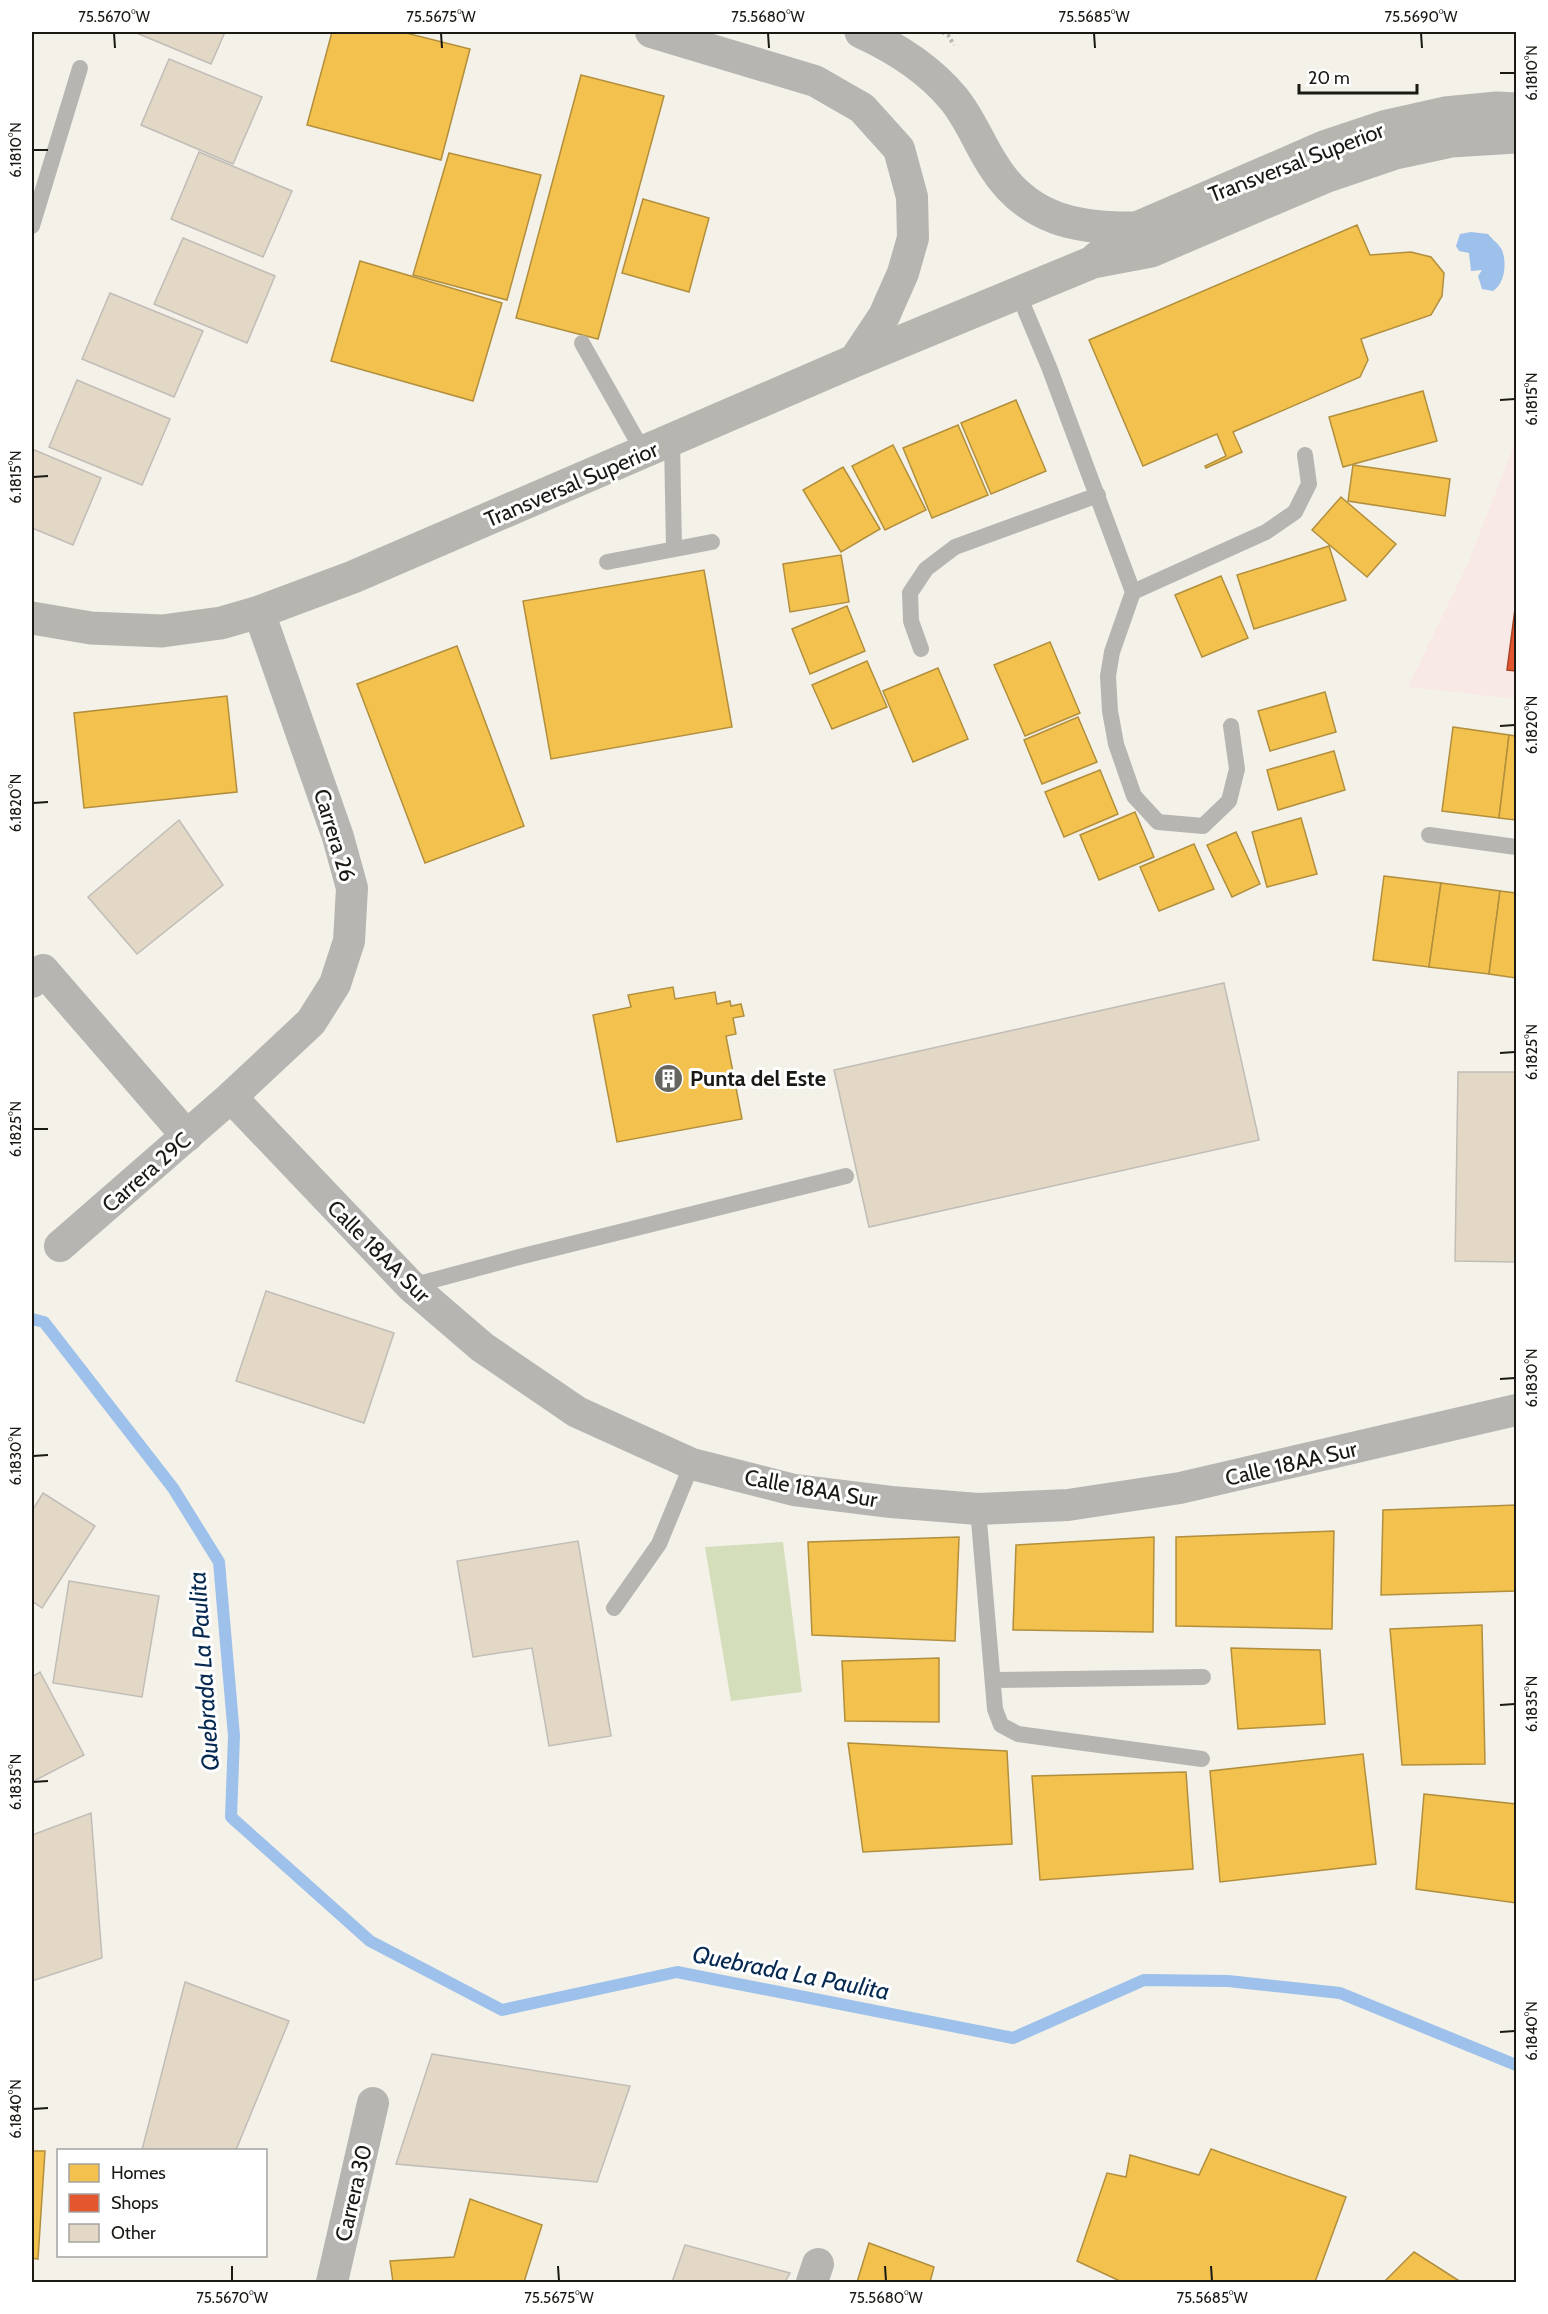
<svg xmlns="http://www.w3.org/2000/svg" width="1548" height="2314" font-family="Cabin,sans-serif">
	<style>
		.commercial { fill: #f9e9e6 }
		.green { fill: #d4deba }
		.water { fill: #9dc1ea }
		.homes { fill: #f2c14e; stroke: #b28f3d; stroke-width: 1.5 }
		.shops { fill: #e4572e; stroke: #a84426; stroke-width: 1.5 }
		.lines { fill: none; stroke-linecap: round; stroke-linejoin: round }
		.stream { stroke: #9dc1ea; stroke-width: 12 }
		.building { fill: #e3d7c6; stroke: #c0bdb7; stroke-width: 1.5 }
		.path { stroke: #b8b6b2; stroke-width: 4; stroke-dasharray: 3 3; stroke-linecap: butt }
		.service { stroke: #b7b5b2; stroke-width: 16 }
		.minor { stroke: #b7b5b2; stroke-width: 32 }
		.tertiary { stroke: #b7b5b2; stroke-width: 33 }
		.secondary { stroke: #b6b5b0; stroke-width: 33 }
		.ticks { fill: none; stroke: #1b1914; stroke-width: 2 }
		.labels { text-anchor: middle; stroke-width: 6; stroke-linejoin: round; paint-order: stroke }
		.street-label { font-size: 22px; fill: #1b1914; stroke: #fff }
		.poi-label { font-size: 22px; font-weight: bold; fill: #1b1914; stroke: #fff; text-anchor: start }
		.water-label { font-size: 24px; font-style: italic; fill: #052950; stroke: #fff }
		.neatline { fill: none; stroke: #1b1914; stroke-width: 2 }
		.ticks-label { font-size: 15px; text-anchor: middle; fill: #1b1914 }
	</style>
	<rect width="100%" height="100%" fill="#f4f1e9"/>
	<path class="commercial" d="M1516 440V699L1408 687 1468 563Z"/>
	<path class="green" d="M783 1542 802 1692 731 1701 705 1547Z"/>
	<path class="water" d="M1471 232 1488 234C1492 239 1499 244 1502 250 1507 263 1505 284 1493 291L1482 289 1478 276 1482 270 1471 271 1469 253 1459 251 1456 246 1460 234Z"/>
	<g class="homes">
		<path d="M332 32H402L470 49 441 160 307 125Z"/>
		<path d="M581 75 664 96 598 339 516 318Z"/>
		<path d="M449 153 541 175 507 300 413 275Z"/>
		<path d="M643 199 709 218 689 292 622 273Z"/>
		<path d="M1357 225 1370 255 1411 252 1431 257 1444 273 1442 296 1431 315 1361 339 1368 360 1360 377 1233 432 1242 452 1206 468 1205 466 1226 456 1217 434 1143 466 1089 340Z"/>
		<path d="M360 261 502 303 473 401 331 361Z"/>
		<path d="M1423 391 1437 441 1343 467 1329 417Z"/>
		<path d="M1016 400 1046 471 991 494 961 423Z"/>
		<path d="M958 425 988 495 932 518 903 448Z"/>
		<path d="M893 445 926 510 885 530 852 466Z"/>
		<path d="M1353 465 1450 479 1445 516 1348 501Z"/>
		<path d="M843 467 880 529 841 552 803 490Z"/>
		<path d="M1341 497 1396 544 1367 577 1312 530Z"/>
		<path d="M1329 546 1346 600 1254 629 1237 575Z"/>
		<path d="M841 555 849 602 790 612 783 564Z"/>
		<path d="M704 570 732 727 551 759 523 601Z"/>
		<path d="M1221 576 1248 638 1202 657 1175 595Z"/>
		<path d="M847 606 865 651 810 674 792 629Z"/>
		<path d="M1050 642 1080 713 1025 736 994 665Z"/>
		<path d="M457 646 524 826 425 863 357 684Z"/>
		<path d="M867 661 887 707 832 729 812 685Z"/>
		<path d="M938 668 968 739 913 762 883 691Z"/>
		<path d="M1325 692 1336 732 1270 751 1258 711Z"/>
		<path d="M227 696 237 792 84 808 74 713Z"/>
		<path d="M1078 717 1097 762 1042 784 1024 740Z"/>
		<path d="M1453 727 1509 735 1499 818 1442 811Z"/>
		<path d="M1509 735 1516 736V820L1499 818Z"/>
		<path d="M1334 751 1345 790 1278 810 1267 770Z"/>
		<path d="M1100 770 1118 814 1064 837 1045 792Z"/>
		<path d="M1135 812 1154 857 1099 880 1080 835Z"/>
		<path d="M1301 818 1317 874 1267 887 1252 832Z"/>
		<path d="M1236 832 1260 884 1232 897 1207 845Z"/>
		<path d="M1194 844 1214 889 1159 911 1140 867Z"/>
		<path d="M1384 876 1441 883 1429 967 1373 960Z"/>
		<path d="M1441 883 1500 891 1489 974 1429 967Z"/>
		<path d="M1500 891 1516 893V978L1489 974Z"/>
		<path d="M673 987 675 999 715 992 717 1004 730 1001 731 1006 741 1004 744 1016 733 1018 736 1034 726 1036 742 1119 617 1142 593 1015 631 1007 628 995Z"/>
		<path d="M1516 1505V1591L1381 1595 1383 1510Z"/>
		<path d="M1334 1531 1332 1629 1176 1626V1537Z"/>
		<path d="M959 1537 955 1641 812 1635 808 1542Z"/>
		<path d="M1154 1537 1153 1632 1013 1630 1016 1545Z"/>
		<path d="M1482 1625 1485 1764 1402 1765 1390 1629Z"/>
		<path d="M1231 1648 1320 1650 1325 1724 1238 1729Z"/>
		<path d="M939 1658V1722L845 1721 842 1661Z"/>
		<path d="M848 1743 1007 1751 1012 1844 863 1852Z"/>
		<path d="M1363 1754 1376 1864 1220 1882 1210 1771Z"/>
		<path d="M1186 1772 1193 1869 1040 1880 1032 1776Z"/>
		<path d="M1424 1794 1516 1804V1903L1416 1889Z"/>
		<path d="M1211 2149 1346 2197 1315 2282H1122L1077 2261 1107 2173 1126 2177 1130 2155 1199 2175Z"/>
		<path d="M32 2151H45L38 2259 32 2258Z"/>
		<path d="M470 2199 542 2225 524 2282H393L390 2261 454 2257Z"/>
		<path d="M869 2243 934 2267 930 2282H857Z"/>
		<path d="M1414 2252 1461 2282H1384Z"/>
	</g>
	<path class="shops" d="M1516 601V671L1507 670Z"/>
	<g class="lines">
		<path class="stream" d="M32 1319 44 1322 173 1488 219 1562 234 1736 231 1817 370 1941 502 2010 677 1972 1013 2038 1144 1980 1228 1981 1340 1993 1516 2065"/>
	</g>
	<g class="building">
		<path d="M134 32H225L211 64Z"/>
		<path d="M169 59 262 97 233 164 141 125Z"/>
		<path d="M199 152 292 191 263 257 171 219Z"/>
		<path d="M183 238 275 276 247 343 154 304Z"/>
		<path d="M110 293 203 331 174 397 82 359Z"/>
		<path d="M77 380 170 419 142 485 49 447Z"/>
		<path d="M32 449 101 478 73 545 32 528Z"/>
		<path d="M179 820 223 885 137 954 88 897Z"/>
		<path d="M1224 983 1259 1140 869 1227 834 1070Z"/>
		<path d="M1458 1072H1516V1262L1455 1261Z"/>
		<path d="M266 1291 394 1333 364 1423 236 1381Z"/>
		<path d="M43 1493 95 1526 42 1608 32 1601V1511Z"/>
		<path d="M578 1541 611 1736 549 1746 532 1648 473 1657 457 1561Z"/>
		<path d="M69 1581 159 1596 142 1697 53 1683Z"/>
		<path d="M40 1672 84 1755 32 1782V1677Z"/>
		<path d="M91 1813 102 1958 32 1981V1835Z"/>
		<path d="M185 1982 289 2021 236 2150H142Z"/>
		<path d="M432 2054 630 2086 597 2182 396 2164Z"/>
		<path d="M685 2245 790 2273 785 2282H672Z"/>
	</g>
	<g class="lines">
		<path class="path" d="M942 32 948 35 954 45"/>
		<g class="service">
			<path d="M32 226 80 68"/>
			<path d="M1018 293 1049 367 1133 592 1112 652 1108 676 1110 711 1116 744 1134 796 1158 822 1203 826 1229 801 1237 769 1231 726"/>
			<path d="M582 343 644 453"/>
			<path d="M672 441 674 548"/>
			<path d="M607 562 712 542"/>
			<path d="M1133 592 1266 532 1295 512 1309 484 1305 455"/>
			<path d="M921 649 911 621 910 593 926 569 955 547 1098 495"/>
			<path d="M1429 835 1516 847"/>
			<path d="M411 1286 523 1256 846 1176"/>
			<path d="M978 1509 995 1709 1001 1725 1018 1734 1202 1759"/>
			<path d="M614 1608 659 1544 692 1464"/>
			<path d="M993 1680 1203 1677"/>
		</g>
		<g class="minor">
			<path d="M651 32 815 81 862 108 899 149 912 197 913 238 903 273 884 316 854 361"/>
			<path d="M32 982 43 970 187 1136"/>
			<path d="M231 1097 411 1286 482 1347 577 1412 692 1464 794 1490 891 1502 978 1509 1068 1505 1180 1488 1516 1410"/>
			<path d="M60 1246 231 1097 311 1022 335 984 349 941 352 888 338 837 259 612"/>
			<path d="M332 2282 373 2103"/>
			<path d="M812 2282 818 2264"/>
		</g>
		<path class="tertiary" d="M861 32C896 48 928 68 953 98 970 118 979 144 993 165 1027 220 1077 229 1137 228"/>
		<g class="secondary">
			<path d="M1097 258 1137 228 1324 147 1387 126 1445 113 1497 108 1516 109"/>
			<path d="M32 618 91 628 162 631 221 623 259 612 353 577 854 361 1093 262 1151 251 1327 176 1395 153 1451 141 1516 137"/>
		</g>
	</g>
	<path class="ticks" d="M114 33 115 48M441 33 442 48M768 33 769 48M1094 33 1095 48M1421 33 1422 48M1500 73H1515M33 150H48M1500 400 1515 399M33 477 48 476M1500 726 1515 725M33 803 48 802M1500 1053 1515 1052M33 1129H48M1500 1379 1515 1378M33 1456 48 1455M1500 1705 1515 1704M33 1782 48 1781M1500 2032 1515 2031M33 2109 48 2108M232 2266V2281M558 2266 559 2281M885 2266 886 2281M1211 2266 1212 2281"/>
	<defs>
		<symbol id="building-disc" viewBox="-11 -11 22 22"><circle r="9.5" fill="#67655f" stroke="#fff"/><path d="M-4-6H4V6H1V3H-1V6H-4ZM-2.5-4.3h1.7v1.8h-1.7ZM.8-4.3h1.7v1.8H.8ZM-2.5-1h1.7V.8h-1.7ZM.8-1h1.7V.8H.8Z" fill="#fff"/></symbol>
	</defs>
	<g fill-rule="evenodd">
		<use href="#building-disc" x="652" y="1062" width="33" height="33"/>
	</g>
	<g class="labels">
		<g class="street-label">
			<text transform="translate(1296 162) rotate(-21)" y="8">Transversal Superior</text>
			<text transform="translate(571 484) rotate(-23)" y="8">Transversal Superior</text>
			<text transform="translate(335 835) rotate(73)" y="8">Carrera 26</text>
			<text transform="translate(146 1172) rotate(-41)" y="8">Carrera 29C</text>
			<text transform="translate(379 1251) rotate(45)" y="8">Calle 18AA Sur</text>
			<text transform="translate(1291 1463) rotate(-13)" y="8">Calle 18AA Sur</text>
			<text transform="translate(811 1488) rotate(10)" y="8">Calle 18AA Sur</text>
			<text transform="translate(353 2193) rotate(-77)" y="8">Carrera 30</text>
		</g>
		<g class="poi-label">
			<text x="690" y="1086">Punta del Este</text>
		</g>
		<g class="water-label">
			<text transform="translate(204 1671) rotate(-94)" y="8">Quebrada La Paulita</text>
			<text transform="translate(791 1973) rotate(11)" y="8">Quebrada La Paulita</text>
		</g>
	</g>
	<rect width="1548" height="2314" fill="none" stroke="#ffffff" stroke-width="66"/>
	<rect x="57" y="2149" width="210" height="108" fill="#ffffff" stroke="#a4a3a1" stroke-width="1.5"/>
	<rect x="69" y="2164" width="30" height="18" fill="#f2c14e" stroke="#a4a3a1" stroke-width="1.5"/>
	<text x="111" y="2179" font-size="18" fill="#1b1914">Homes</text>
	<rect x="69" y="2194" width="30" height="18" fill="#e4572e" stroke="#a4a3a1" stroke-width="1.5"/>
	<text x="111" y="2209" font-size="18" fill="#1b1914">Shops</text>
	<rect x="69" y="2224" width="30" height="18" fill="#e3d7c6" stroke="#a4a3a1" stroke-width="1.5"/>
	<text x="111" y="2239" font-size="18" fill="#1b1914">Other</text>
	<path d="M1299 84v9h118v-9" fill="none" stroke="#1b1914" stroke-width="3"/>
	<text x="1308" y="84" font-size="18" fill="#1b1914" stroke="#ffffff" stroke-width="4.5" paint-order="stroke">20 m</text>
	<rect x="33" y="33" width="1482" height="2248" class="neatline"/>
	<g class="ticks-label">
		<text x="114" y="22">75.5670°W</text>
		<text x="441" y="22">75.5675°W</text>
		<text x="768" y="22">75.5680°W</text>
		<text x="1094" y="22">75.5685°W</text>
		<text x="1421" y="22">75.5690°W</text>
		<text transform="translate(1532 73) rotate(-90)" y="5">6.1810°N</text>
		<text transform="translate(16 150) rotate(-90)" y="5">6.1810°N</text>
		<text transform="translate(1532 399) rotate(-90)" y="5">6.1815°N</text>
		<text transform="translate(16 477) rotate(-90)" y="5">6.1815°N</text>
		<text transform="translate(1532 725) rotate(-90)" y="5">6.1820°N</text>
		<text transform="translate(16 803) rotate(-90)" y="5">6.1820°N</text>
		<text transform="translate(1532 1052) rotate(-90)" y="5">6.1825°N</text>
		<text transform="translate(16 1129) rotate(-90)" y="5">6.1825°N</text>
		<text transform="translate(1532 1378) rotate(-90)" y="5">6.1830°N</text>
		<text transform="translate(16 1456) rotate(-90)" y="5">6.1830°N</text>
		<text transform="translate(1532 1704) rotate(-90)" y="5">6.1835°N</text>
		<text transform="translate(16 1782) rotate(-90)" y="5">6.1835°N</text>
		<text transform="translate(1532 2031) rotate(-90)" y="5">6.1840°N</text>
		<text transform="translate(16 2109) rotate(-90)" y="5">6.1840°N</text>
		<text x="232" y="2303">75.5670°W</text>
		<text x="559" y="2303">75.5675°W</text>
		<text x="886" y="2303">75.5680°W</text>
		<text x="1212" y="2303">75.5685°W</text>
	</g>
</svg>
